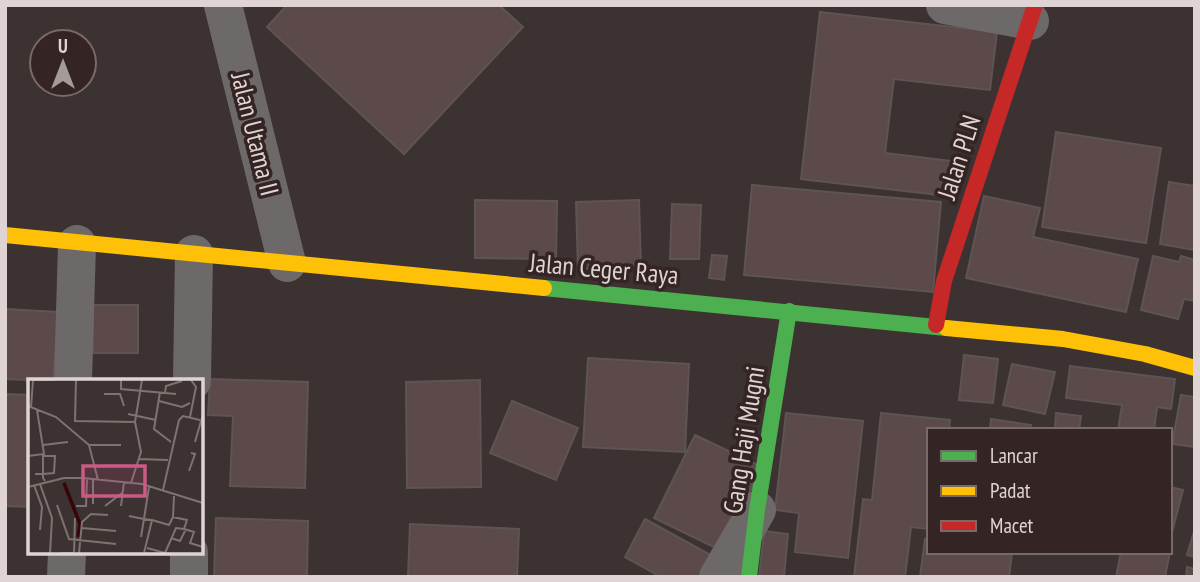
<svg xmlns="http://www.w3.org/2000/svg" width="1200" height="582" font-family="'PT Sans Narrow',sans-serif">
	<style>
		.building { fill: #5c4949; stroke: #5d5554; stroke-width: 2 }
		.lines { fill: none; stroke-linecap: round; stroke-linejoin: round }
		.street { stroke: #6e6969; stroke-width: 38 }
		.fast { stroke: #4caf50; stroke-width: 16 }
		.slow { stroke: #ffc107; stroke-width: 16 }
		.jam { stroke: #c62828; stroke-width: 16 }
		.labels { text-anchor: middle; stroke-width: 7; stroke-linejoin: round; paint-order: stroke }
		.street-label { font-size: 26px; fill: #dfd4d3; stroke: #352424 }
		.inset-river { fill: none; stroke: #380409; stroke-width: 3.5 }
		.inset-road { fill: none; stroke: #7d7372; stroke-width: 2 }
		.view { fill: #cc5a85; fill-opacity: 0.15; stroke: #cc5a85; stroke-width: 3.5 }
		.inset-edge { fill: none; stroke: #dfd4d3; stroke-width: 3.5 }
	</style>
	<rect width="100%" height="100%" fill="#3c3231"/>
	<g class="building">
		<path d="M287 5H499L523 27 404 154 267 27Z"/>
		<path d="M820 12 997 32 990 90 894 79 885 153 952 161 947 196 801 179Z"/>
		<path d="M1056 132 1161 148 1146 243 1042 227Z"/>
		<path d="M1169 182 1195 186V250L1160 244Z"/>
		<path d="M752 185 941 202 933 292 744 275Z"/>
		<path d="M984 196 1040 208 1033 237 1138 259 1126 312 966 278Z"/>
		<path d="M475 200 557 201 556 259 475 258Z"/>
		<path d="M639 200 641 267 578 269 576 202Z"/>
		<path d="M672 204 701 205 699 259H670Z"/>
		<path d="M712 255 727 256 724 280 709 278Z"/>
		<path d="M1153 256 1179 262 1181 256 1195 260V301L1184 299 1178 319 1141 310Z"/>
		<rect x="93" y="305" width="45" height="48"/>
		<path d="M5 309 58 312 53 381 5 379Z"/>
		<path d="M964 355 998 359 993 403 959 400Z"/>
		<path d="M588 358 689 364 685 452 583 447Z"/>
		<path d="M1012 364 1055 372 1045 414 1003 405Z"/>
		<path d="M1070 366 1175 379 1171 409 1157 407 1154 430H1118L1122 405 1066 398Z"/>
		<path d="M210 379 308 382 305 488 230 486 233 416 208 415Z"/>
		<path d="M480 380 481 487 407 488 406 382Z"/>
		<path d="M5 394 30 395V507L5 506Z"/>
		<path d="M1181 395 1195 397V447L1172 444Z"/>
		<path d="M512 401 578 428 556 480 490 453Z"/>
		<path d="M786 413 863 421 848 558 795 552 799 513 775 510Z"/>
		<path d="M881 413 950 420 949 430H929V529L911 527 905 577H854L863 499 872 500Z"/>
		<path d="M1056 413 1081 416 1079 430H1055Z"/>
		<path d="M991 419 1031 425 1030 430H990Z"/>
		<path d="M695 435 762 467 722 551 654 518Z"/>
		<path d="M1170 487 1183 490 1171 536 1170 535Z"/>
		<path d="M216 518 308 521 307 577H214Z"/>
		<path d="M645 519 716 558 706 577H661L625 557Z"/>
		<path d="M410 524 519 529 517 577H408Z"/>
		<path d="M1195 528V557L1187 555Z"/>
		<path d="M764 531 788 534 784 577H759Z"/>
		<path d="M925 539 929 540V552L1012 553 1009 577H920Z"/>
		<path d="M1121 552H1170L1165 577H1116Z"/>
		<path d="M1187 567 1195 569V577H1186Z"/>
	</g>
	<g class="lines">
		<g class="street">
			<path d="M223 5 287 263"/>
			<path d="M945 5 1030 21"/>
			<path d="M73 381 77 244"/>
			<path d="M192 381 194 254"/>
			<path d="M66 577 67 552"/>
			<path d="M189 577V552"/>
			<path d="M718 577 757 510"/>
		</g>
		<g class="fast">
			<path d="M544 288 946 328"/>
			<path d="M749 577 757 510 789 311"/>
		</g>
		<g class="slow">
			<path d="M5 235 544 288"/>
			<path d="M946 328 1063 339 1145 354 1195 368"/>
		</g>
		<path class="jam" d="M936 325 944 281 1035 5"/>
	</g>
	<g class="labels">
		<g class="street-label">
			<text transform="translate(255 134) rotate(76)" y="9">Jalan Utama II</text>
			<text transform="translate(959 157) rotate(-72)" y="9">Jalan PLN</text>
			<text transform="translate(604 269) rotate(5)" y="9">Jalan Ceger Raya</text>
			<text transform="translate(744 440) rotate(-81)" y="9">Gang Haji Mugni</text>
		</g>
	</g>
	<g transform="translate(28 379)">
		<rect width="175" height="175" fill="#3c3231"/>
		<path class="inset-river" d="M36 104 52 145 50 158"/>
		<path class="inset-road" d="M48 1 47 42 107 43M93 1V10L148 15M132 13 126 50 143 63M137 14 138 7 154 2M76 15H92L96 27M131 22 154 28 162 24M0 27 28 38 61 66 70 101M3 29 5 1H27M100 35 128 41M162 38 168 8 163 1M167 63 175 35M15 66 40 63M61 66H93M0 77 16 75 9 31M111 80 140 81M161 92 167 75 163 74M7 95H15L26 94 27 77H15V99L17 102M103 104 113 73 107 43 114 1M12 105 24 139 22 174M6 106 14 128 12 151M0 108 36 99H55L114 105 175 124M135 111 151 41 155 37 172 41M65 125V100M29 126 41 160 88 165M48 127H58L59 100M77 127 94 114M93 127 96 103M101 137 116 140 113 158M145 138 146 117M124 141 141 146 145 138 159 141 156 150 166 153 162 164 175 168M54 149 88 152M143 159 152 162 158 150M119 169 137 174 148 149 156 150M33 174H46L47 139M51 174 54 143 63 135 80 136M116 174 124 141 116 140 121 108"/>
		<path class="view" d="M55 87H117V117H55Z"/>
		<rect width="175" height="175" class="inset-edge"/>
	</g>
	<rect width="1200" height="582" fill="none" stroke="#dfd4d3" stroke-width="14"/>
	<rect x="927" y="428" width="245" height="126" fill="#352424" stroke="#796a6a" stroke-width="2"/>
	<rect x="941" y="451" width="35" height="10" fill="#4caf50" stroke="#796a6a" stroke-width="2"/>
	<text x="990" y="463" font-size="21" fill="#dfd4d3">Lancar</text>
	<rect x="941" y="486" width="35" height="10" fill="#ffc107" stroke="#796a6a" stroke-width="2"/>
	<text x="990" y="498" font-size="21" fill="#dfd4d3">Padat</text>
	<rect x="941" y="521" width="35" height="10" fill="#c62828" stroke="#796a6a" stroke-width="2"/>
	<text x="990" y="533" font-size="21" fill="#dfd4d3">Macet</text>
	<g transform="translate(63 63)"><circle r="33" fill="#352424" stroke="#796a6a" stroke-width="2"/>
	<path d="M0-5L12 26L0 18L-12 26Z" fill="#a69b9a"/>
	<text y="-10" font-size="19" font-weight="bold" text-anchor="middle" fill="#dfd4d3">U</text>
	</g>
</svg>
